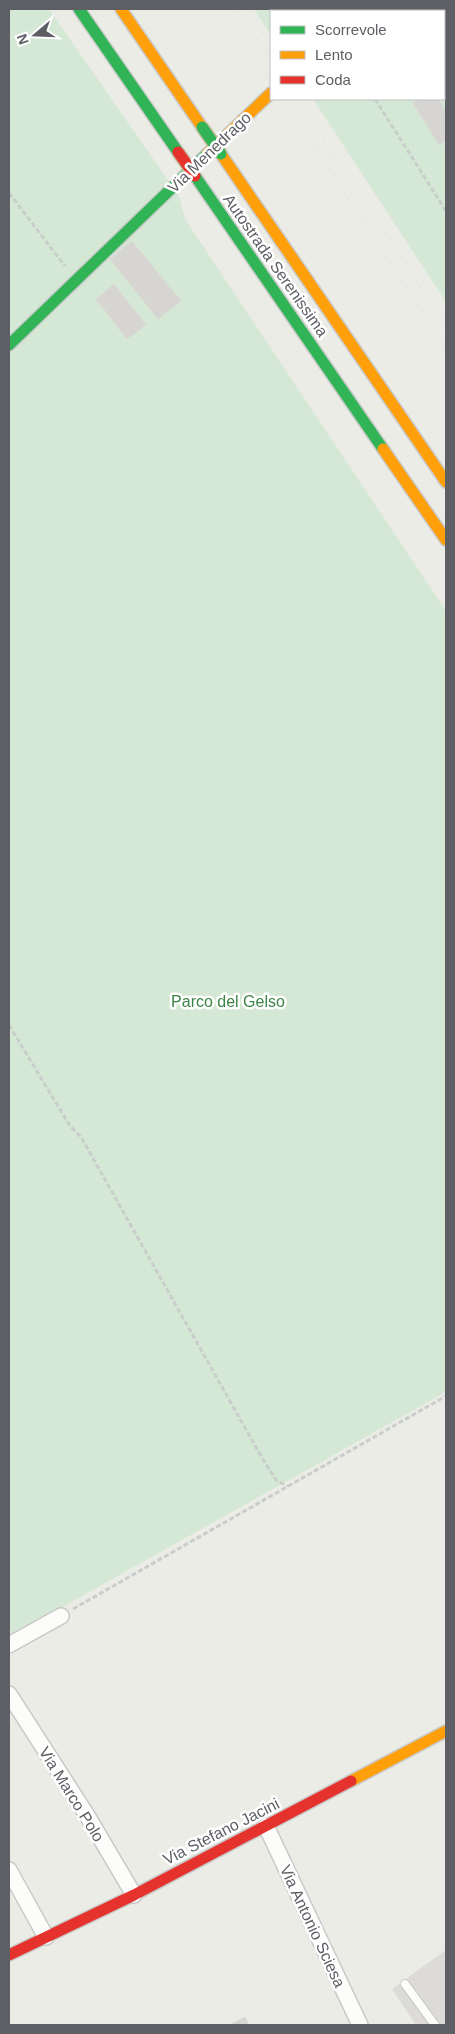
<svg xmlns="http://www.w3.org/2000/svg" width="455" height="2034" font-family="Arial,sans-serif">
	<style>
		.industrial { fill: #dcdbd7 }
		.green { fill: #d5e8d5 }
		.building { fill: #d6d5d2; stroke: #dbdad6 }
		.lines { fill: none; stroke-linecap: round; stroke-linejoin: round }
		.lane-casing { stroke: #c8c8c8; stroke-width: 10 }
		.street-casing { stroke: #c8c8c8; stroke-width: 18 }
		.fast-casing { stroke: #c9c9c9; stroke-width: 14 }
		.slow-casing { stroke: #c9c9c9; stroke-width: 14 }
		.jam-casing { stroke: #c9c9c9; stroke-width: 14 }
		.path { stroke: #c9cdcb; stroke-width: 3; stroke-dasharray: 5 2.5; stroke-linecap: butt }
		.lane { stroke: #fcfcfb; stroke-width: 8 }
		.street { stroke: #fcfcfb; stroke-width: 15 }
		.fast { stroke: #30b455; stroke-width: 11 }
		.slow { stroke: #ff9f0a; stroke-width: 11 }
		.jam { stroke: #e5322d; stroke-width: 11 }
		.rail { stroke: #e3e4e3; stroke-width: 4; stroke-dasharray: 1 6; stroke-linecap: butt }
		.fast-bridge-casing { stroke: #c1b897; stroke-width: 14; stroke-linecap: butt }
		.jam-bridge-casing { stroke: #c1b897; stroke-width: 14; stroke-linecap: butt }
		.fast-bridge { stroke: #30b455; stroke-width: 11 }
		.jam-bridge { stroke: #e5322d; stroke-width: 11 }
		.labels { text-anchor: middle; stroke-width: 5; stroke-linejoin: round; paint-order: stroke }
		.street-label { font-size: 16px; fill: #5d5f64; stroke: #fff }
		.park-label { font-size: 16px; fill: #3c8447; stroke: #fff }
	</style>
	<rect width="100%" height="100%" fill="#ecece7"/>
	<path class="industrial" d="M446 1950V2025H416L392 1989Z"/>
	<g class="green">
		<path d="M9 9H49L179 196 185 219 446 611V1392L9 1637Z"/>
		<path d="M254 9H446V302L313 99H444V11H271V35Z"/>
	</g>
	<g class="building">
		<path d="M420 99H438L446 112V140L439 145 413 103Z"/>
		<path d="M132 241 181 301 158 319 110 259Z"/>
		<path d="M114 284 146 325 127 339 96 299Z"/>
		<path d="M245 2017 249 2025H229Z"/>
	</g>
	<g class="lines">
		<defs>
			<path id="lane" d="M405 1984 435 2025"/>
			<g id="street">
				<path d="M366 11 369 9"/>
				<path d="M9 1645 61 1616"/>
				<path d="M9 1694 88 1817 134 1895"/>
				<path d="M266 1826 360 2025"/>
				<path d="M9 1870 46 1937"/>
			</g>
			<g id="fast">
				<path d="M79 9 178 152"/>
				<path d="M195 176 383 449"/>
				<path d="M9 345 207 154"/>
			</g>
			<g id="slow">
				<path d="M121 9 202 127"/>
				<path d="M207 154 271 93"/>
				<path d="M221 154 446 482"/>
				<path d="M383 449 446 540"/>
				<path d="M351 1781 446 1731"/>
			</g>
			<path id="jam" d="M9 1955 134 1895 351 1781"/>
		</defs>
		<use href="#lane" class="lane-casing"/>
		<use href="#street" class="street-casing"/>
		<use href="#fast" class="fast-casing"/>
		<use href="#slow" class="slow-casing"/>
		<use href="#jam" class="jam-casing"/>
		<g class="path">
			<path d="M428 11 429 9"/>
			<path d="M375 99 446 211"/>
			<path d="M9 193 65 266"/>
			<path d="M9 1025 70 1126 81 1137 262 1458 277 1481 288 1486"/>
			<path d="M73 1609 446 1396"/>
		</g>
		<use href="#lane" class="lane"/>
		<use href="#street" class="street"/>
		<use href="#fast" class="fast"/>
		<use href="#slow" class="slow"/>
		<use href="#jam" class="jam"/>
		<g class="rail">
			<path d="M224 9 271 81"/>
			<path d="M238 9 271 59"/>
			<path d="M283 99 446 349"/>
			<path d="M297 99 446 327"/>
		</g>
		<defs>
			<path id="fast-bridge" d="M202 127 221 154"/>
			<path id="jam-bridge" d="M178 152 195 176"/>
		</defs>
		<use href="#fast-bridge" class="fast-bridge-casing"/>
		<use href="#jam-bridge" class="jam-bridge-casing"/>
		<use href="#fast-bridge" class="fast-bridge"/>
		<use href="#jam-bridge" class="jam-bridge"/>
	</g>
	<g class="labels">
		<g class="street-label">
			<text transform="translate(209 152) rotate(-44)" y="6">Via Menedrago</text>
			<text transform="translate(276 265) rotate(55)" y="6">Autostrada Serenissima</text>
			<text transform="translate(72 1794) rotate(58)" y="6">Via Marco Polo</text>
			<text transform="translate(221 1831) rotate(-27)" y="6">Via Stefano Jacini</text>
			<text transform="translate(313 1926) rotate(65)" y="6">Via Antonio Sciesa</text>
		</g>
		<g class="park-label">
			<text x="228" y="1007">Parco del Gelso</text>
		</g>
	</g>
	<rect width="455" height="2034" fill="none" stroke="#5d5f64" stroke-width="20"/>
	<rect x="270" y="10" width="175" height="90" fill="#ffffff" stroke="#bebfc1"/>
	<rect x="280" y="26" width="25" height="8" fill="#30b455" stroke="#bebfc1"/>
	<text x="315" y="35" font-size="15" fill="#5d5f64">Scorrevole</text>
	<rect x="280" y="51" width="25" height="8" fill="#ff9f0a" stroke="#bebfc1"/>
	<text x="315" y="60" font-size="15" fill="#5d5f64">Lento</text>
	<rect x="280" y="76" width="25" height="8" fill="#e5322d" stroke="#bebfc1"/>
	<text x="315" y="85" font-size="15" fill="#5d5f64">Coda</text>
	<g transform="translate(35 35) rotate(251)" stroke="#ffffff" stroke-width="4" paint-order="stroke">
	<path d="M0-4L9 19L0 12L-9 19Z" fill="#5d5f64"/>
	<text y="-8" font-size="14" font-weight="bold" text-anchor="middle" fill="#5d5f64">N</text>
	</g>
</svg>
